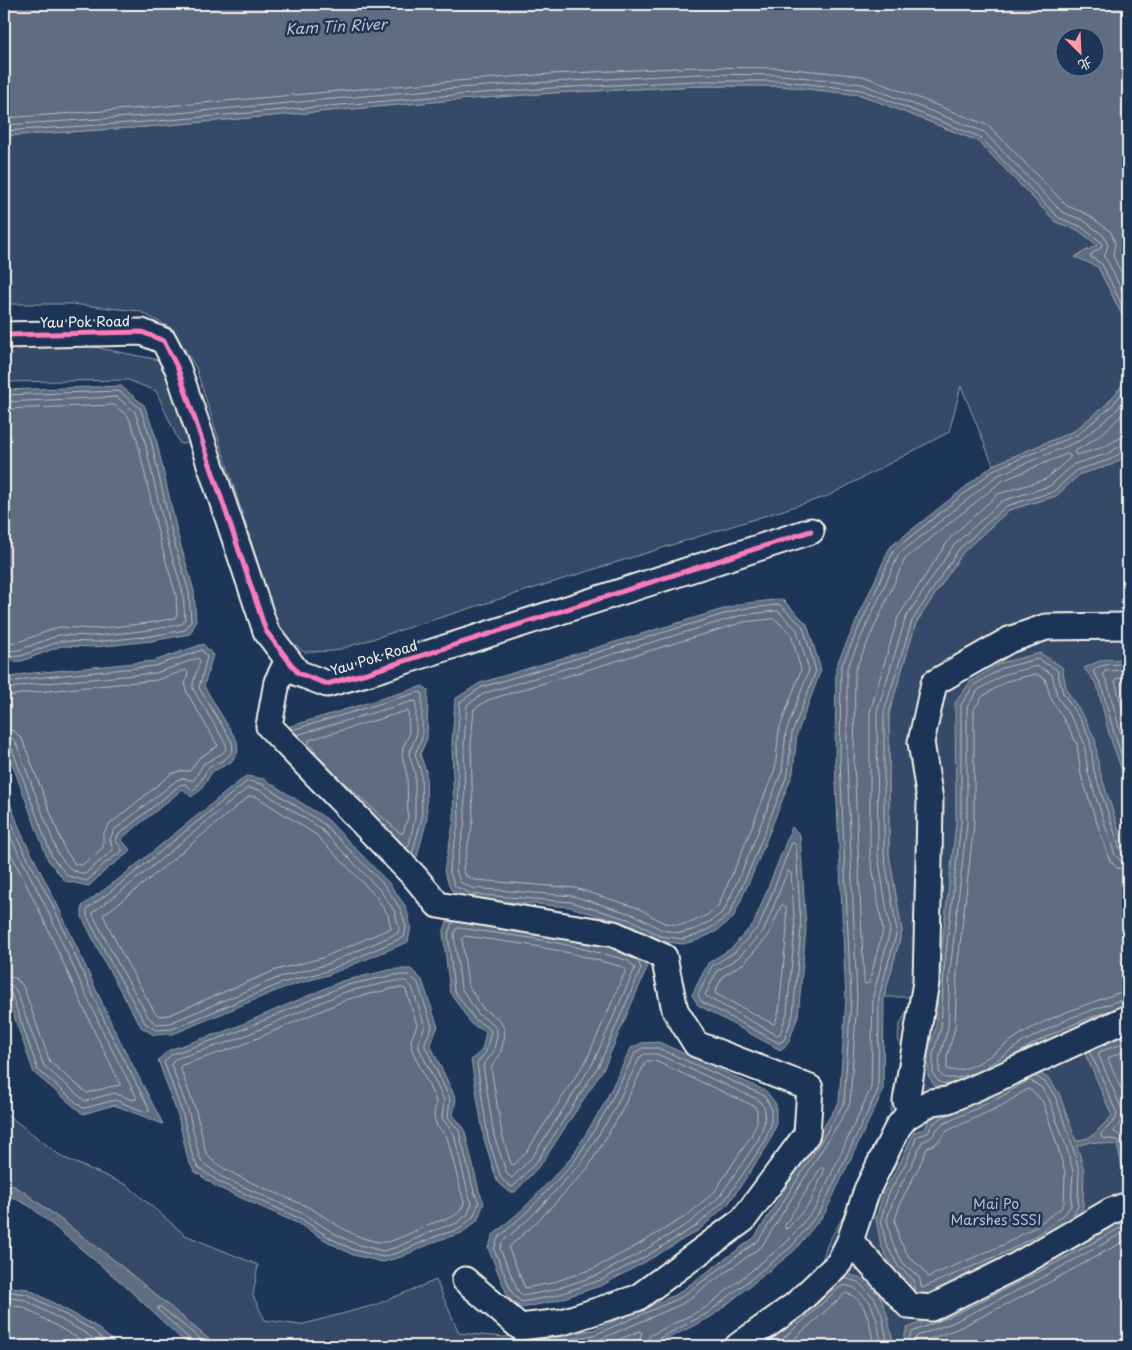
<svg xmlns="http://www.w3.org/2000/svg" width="1132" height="1350" font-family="'Playpen Sans','LXGW WenKai TC',sans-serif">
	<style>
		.green { fill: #354a67; stroke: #949ea8 }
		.water { fill: #5e6d82; stroke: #9aa2ab; fill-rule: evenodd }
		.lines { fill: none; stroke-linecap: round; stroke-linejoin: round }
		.shore { stroke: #b8bcbf; stroke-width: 1 }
		.minor-casing { stroke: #f4f1e8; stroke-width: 29 }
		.minor { stroke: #1d3557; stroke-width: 25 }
		.cycleway-casing { stroke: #1d3557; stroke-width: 8 }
		.cycleway { stroke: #fd7abc; stroke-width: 5 }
		.labels { text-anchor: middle; stroke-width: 5; stroke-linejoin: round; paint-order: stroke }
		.street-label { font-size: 14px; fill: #f4f1e8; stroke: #1d3557 }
		.park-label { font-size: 14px; fill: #bbbfc1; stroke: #1d3557 }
		.water-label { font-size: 15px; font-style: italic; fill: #c0c3c4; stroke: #1d3557 }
	</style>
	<rect width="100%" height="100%" fill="#1d3557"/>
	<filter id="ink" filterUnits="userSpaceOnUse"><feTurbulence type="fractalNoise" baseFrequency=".02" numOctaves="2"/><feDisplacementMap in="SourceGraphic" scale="10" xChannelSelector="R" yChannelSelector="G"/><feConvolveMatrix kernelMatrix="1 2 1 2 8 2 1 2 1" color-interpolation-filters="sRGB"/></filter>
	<g filter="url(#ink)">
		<g class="green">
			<path d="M698 86H781L861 95 978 141 1056 222 1078 230 1098 245 1076 256 1098 267 1123 317 1128 332V378L1107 404 1074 431 993 465 961 386 949 432 828 496 334 651 304 652 280 632 196 368 173 329 139 311 71 304H4V136L146 127 443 101 552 93Z"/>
			<path d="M4 343H74L159 360 194 443 180 444 156 391 128 380 4 382Z"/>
			<path d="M1128 455V1346H715L752 1324 797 1288 822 1261 827 1245 885 1142 890 1125 891 1108 904 1055 898 1040 899 1027 907 1010 909 997H884L902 931 889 854V713L916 623 963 552 1009 510 1056 496 1080 474 1111 465Z"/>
			<path d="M4 1112 62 1157 127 1185 185 1235 258 1265 253 1296 265 1320 300 1325 375 1305 436 1280 459 1333 504 1337 593 1330 498 1346H217L114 1260 24 1192 4 1180Z"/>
		</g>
		<g class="water">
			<path d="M4 4H1128V332L1123 317 1098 267 1075 257 1097 245 1078 230 1056 222 978 141 861 95 781 86H698L552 93 443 101 146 127 4 136ZM1064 38H1094V68H1064Z"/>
			<path d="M1128 378V455L1111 465 1080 474 1056 496 1009 510 963 552 916 623 889 713V854L902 931 884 997 883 1091 825 1213 794 1251 711 1317 653 1346H498L593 1330 677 1294 755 1237 839 1102 846 999 835 761 836 666 890 547 993 465 1074 431 1107 404Z"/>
			<path d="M121 386 144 405 155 434 178 536 194 591 196 622 190 634 152 641 95 647 61 646 22 661 4 662V390Z"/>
			<path d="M782 599 807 624 821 670 797 734 793 773 756 866 733 918 717 931 698 940 683 944 658 941 632 926 570 907 469 899 451 890 444 871 454 820 452 743 455 699 480 683 740 604Z"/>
			<path d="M203 644 213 655 204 686 237 741 238 752 231 762 212 772 201 790 191 797 183 789 121 839 131 851 108 868 89 886 65 881 48 860 4 742V679L24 674 154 661Z"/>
			<path d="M1040 653 1062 667 1067 691 1085 719 1095 739 1099 769 1128 858V1009L1075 1028 1029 1051 943 1089 934 1085 928 1075V1053L936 1027 939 970 956 823 955 703 970 682 1000 663Z"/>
			<path d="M1128 659V787L1109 734 1097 685 1084 668 1102 660Z"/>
			<path d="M423 686 428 690 427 739 420 754 426 771 427 819 417 857 406 864 281 729Z"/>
			<path d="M246 776 264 779 327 819 389 883 406 907 411 927 408 942 328 975 283 988 173 1034 154 1035 141 1027 105 963 82 917V906L120 878Z"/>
			<path d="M4 787 22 835 56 902 114 1029 163 1124 114 1105 83 1114 34 1073 4 988Z"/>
			<path d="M792 827 800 835 806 929 798 1016 788 1044 780 1050 698 1005 692 995 708 963 732 948 754 923Z"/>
			<path d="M455 916 633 950 643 960 647 968 604 1068 542 1163 515 1192H509L497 1181 484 1139 471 1060 482 1050 486 1032 471 1024 450 992 443 933 448 919Z"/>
			<path d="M394 969H411L422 980 438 1027 430 1044 456 1099 453 1115 464 1128 479 1191 484 1203 477 1221 462 1233 439 1240 401 1257 383 1262 353 1255 330 1243 299 1224 217 1187 194 1171 188 1160 178 1116 158 1060 169 1050 231 1029 342 981Z"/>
			<path d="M1128 1030V1195L1123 1169 1117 1145 1090 1142 1077 1146 1084 1170 1083 1208 1075 1221 926 1299 909 1303 910 1282 894 1270 881 1246 876 1219 883 1194 902 1159 914 1132 925 1129 928 1121 937 1115 994 1088 1032 1068 1049 1079 1059 1093 1076 1141 1088 1138 1094 1134 1112 1116 1093 1071 1081 1046Z"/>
			<path d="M659 1042 766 1091 776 1104V1126L768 1145 729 1203 699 1230 645 1262 603 1285 555 1301 522 1308 509 1299 488 1248 493 1235 525 1207 571 1158 603 1106 631 1048 642 1043Z"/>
			<path d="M4 1181 24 1192 114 1260 217 1346H191L179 1337 123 1284 31 1207 4 1193Z"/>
			<path d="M1128 1218V1346H904V1337L907 1328 949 1311 1029 1272Z"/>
			<path d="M844 1273 861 1278 880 1296 887 1314 894 1346H753Z"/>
			<path d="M4 1286 28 1289 94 1325 119 1346H4Z"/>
		</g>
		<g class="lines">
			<g class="shore">
				<path d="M4 118 145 108 442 82 551 74 697 67 782 68 863 76 989 126 1067 206 1087 214 1111 232 1115 243 1113 256 1128 286"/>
				<path d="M4 125 145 116 442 89 551 82 698 74 782 75 862 84 984 132 1062 212 1083 220 1104 236 1108 245 1104 257 1108 262 1128 303"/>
				<path d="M4 131 146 122 443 96 551 88 698 81H782L862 90 980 137 1059 218 1080 226 1100 241 1102 244 1101 248 1091 254V257L1102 264 1128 318"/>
				<path d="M4 395 119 391 140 408 150 436 173 538 189 592 191 621 185 630 151 636 95 642 60 641 21 656 4 657"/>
				<path d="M4 402 117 397 135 412 144 438 167 539 183 593 185 619 182 624 150 630 95 636 59 635 19 650 4 651"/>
				<path d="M1128 408C1115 423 1094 442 1075 451L1074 453 1077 455 1104 447 1120 438 1128 437"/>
				<path d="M4 409 114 405 128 416 137 439 160 541 176 595 177 615 175 618 149 623 95 629 59 627 18 642 4 643"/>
				<path d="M1067 454 1070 455V458L1046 479 998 494 950 538 898 617 870 712V855L883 930 869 983 865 984 864 982 854 761 855 670 905 559 1002 481Z"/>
				<path d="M780 605 803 627 816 671 792 733 788 773 752 864 729 915 714 926 697 935 682 939 660 936 634 921 571 902 471 894 455 886 449 870 459 821 457 743 460 702 482 687 741 609Z"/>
				<path d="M778 611 797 630 809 670 786 732 782 771 746 862 724 911 711 921 695 929 681 933 662 930 635 915 573 896 472 888 460 882 456 870 465 821 464 743 467 705 485 693 742 615Z"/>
				<path d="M775 619 791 634 801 670 779 730 775 769 739 859 718 906 707 915 692 922 681 925 664 923 638 908 575 888 475 880 466 876 463 869 473 821 471 743 474 709 488 700 744 622Z"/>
				<path d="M1128 664C1116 665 1102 662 1093 671L1101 684 1114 733 1128 774"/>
				<path d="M1128 670 1105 671 1103 674 1107 682 1120 731 1128 755"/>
				<path d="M1128 678H1117L1115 681 1128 731"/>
				<path d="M4 684 25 679 155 666 202 650 207 657 199 688 232 742 233 750C225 764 214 761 207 770 202 777 200 786 192 790L185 784 180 785 118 835 116 841 122 849V851L104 864 87 881 68 876 52 857 11 746 8 743 4 742"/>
				<path d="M4 690 26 685 156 673 198 658 200 661 193 683V689L226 744V749L223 753 203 764 194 780C188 781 185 776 177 780L114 830 110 839 113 850 85 874 71 870 58 854 16 743 12 738 4 736"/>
				<path d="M4 697 27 693 157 680 186 670 188 673 185 685 187 693 218 746 199 758 190 771H180L171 774 109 825 103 834V848L82 865 75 864 65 850 22 739 14 731 4 729"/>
				<path d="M292 730 419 692 422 693V738L415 754 421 772 422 818 412 854"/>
				<path d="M297 735 413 701H416V736L409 754 415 773V817L409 846 406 848"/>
				<path d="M325 764 309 743V740L406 711H408L409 735 403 747 402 755 407 775 408 817 403 833H400L332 772"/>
				<path d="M248 781 262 784 324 824 385 886 401 910 406 927 404 937 327 971 282 983 172 1029 156 1030 145 1023 110 961 87 916V909L123 882Z"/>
				<path d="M248 788 260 790 320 828 380 890 395 912 399 928 398 933 325 965 280 977 170 1023 157 1024 149 1018 115 958 93 915V912L127 887Z"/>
				<path d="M250 796 257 797 315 834 375 895 388 915 391 928 322 958 276 970 169 1015 159 1016 155 1013 122 954 103 915 132 893Z"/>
				<path d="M4 801 17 838 52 904 109 1031 149 1108V1111L146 1112 115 1100 85 1108H83L38 1070 11 993 8 990 4 989"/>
				<path d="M4 819 12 840 46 907 104 1034 136 1096V1099L133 1100 114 1093 85 1101 44 1066 16 990 11 985 4 983"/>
				<path d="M4 840 39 910 97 1037 120 1083V1085L109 1087 87 1093 50 1062 23 986 15 978 4 976"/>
				<path d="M792 843H794L796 845 801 929 793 1015 784 1040 779 1043 702 1002 698 995 712 966 735 952 759 926Z"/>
				<path d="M1128 863 1121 861 1115 855 1088 773 1084 742 1075 724 1057 696 1052 674 1037 666 1005 674 978 690 967 707V823L950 971 948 1028 940 1055 939 1072 942 1076 946 1078H957L982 1070 1023 1042 1070 1018 1123 999 1128 998"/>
				<path d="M1128 870 1117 868 1109 859 1081 775 1077 744 1069 728 1051 699 1045 679 1036 674 1007 681 983 696 974 709V824L957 971 955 1028 947 1056V1069C956 1073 972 1067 980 1062 993 1055 1005 1044 1018 1036 1050 1016 1086 1005 1121 992L1128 991"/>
				<path d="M788 871 791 873 795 929 787 1013 780 1034 777 1035 707 997 705 995 717 971 739 957 764 930Z"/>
				<path d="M783 905 786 907 787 929 779 1011 775 1023 773 1024 716 994 715 992 723 976 744 963 769 935 781 906Z"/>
				<path d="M454 922 452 923 448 934 454 990 475 1020 489 1028 491 1031 486 1052 477 1063 488 1138 501 1178 511 1187 514 1186 538 1160 599 1065 641 969 639 963 635 959"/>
				<path d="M459 928 531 938 572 946 627 960 635 968 593 1063 533 1156 512 1178 507 1174 494 1136 483 1065 493 1053 497 1036V1030L492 1023 479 1015 461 988 454 935 456 929Z"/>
				<path d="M465 936 530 945 570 953 623 967 626 970 587 1059 527 1151 514 1165 511 1164 502 1134 491 1068 500 1055 505 1035 504 1028 498 1018 484 1010 468 985 462 939Z"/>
				<path d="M394 975H409L418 983 432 1027 425 1042V1046L450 1099 448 1117 459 1131 474 1192 479 1203 473 1217 460 1229 437 1236 400 1252 383 1257 354 1250 332 1239 301 1219 219 1182 198 1167 193 1158 183 1115 164 1062 172 1054 232 1034 343 986Z"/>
				<path d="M395 981H406L412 987 425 1026 419 1040V1048L444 1100 442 1118 454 1134 468 1193 472 1203 468 1214 457 1223 435 1230 397 1247 383 1251 356 1244 335 1234 304 1214 222 1177 203 1163 199 1156 189 1113 171 1064 175 1059 235 1040 345 992Z"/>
				<path d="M396 988H403L406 990 417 1025 411 1040 412 1050 436 1101 434 1115 435 1121 437 1126 447 1137 464 1203C462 1209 458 1214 452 1217 445 1220 437 1221 430 1224 418 1229 392 1244 381 1242 351 1239 331 1219 306 1206 285 1196 215 1171 206 1153L196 1111 180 1067 182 1065 237 1047 348 999Z"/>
				<path d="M1128 1042 1099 1052 1098 1054 1123 1112C1124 1122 1117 1124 1114 1132L1124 1137 1128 1145"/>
				<path d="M643 1048H658L763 1095 771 1107V1125L764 1143 725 1200 696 1226 643 1258 601 1280 554 1296 522 1302 513 1295 494 1249 498 1238 529 1210 575 1161 607 1109 635 1053Z"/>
				<path d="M1128 1050 1110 1057 1108 1059 1128 1105"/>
				<path d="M1089 1051 1098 1069 1117 1114 1116 1119 1101 1134V1136L1102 1138 1117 1140 1120 1142 1128 1169"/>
				<path d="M645 1054H657L759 1100 765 1109 764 1124 758 1140 720 1196 692 1221 640 1253 598 1275 553 1290 523 1296 518 1291 500 1249 502 1242 533 1215 580 1164 613 1112 640 1057Z"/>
				<path d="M1014 1056C1045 1034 1081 1021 1117 1008"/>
				<path d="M655 1061 754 1106 757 1111V1122L751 1136 715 1191 688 1215 636 1246 595 1268 551 1283 525 1288 509 1249V1247L539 1220 587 1169 619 1116 645 1063 647 1061Z"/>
				<path d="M1035 1076 1045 1082 1055 1096 1072 1144 1079 1170 1078 1206 1072 1217 1068 1220"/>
				<path d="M1029 1080 1041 1087 1049 1099 1066 1146 1073 1171 1071 1205 1066 1213 1039 1234 1006 1252 922 1288 919 1277 903 1263 892 1242 887 1219 894 1198 912 1164 922 1142 932 1137 938 1128 943 1124 999 1098Z"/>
				<path d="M950 1084H944L938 1081 933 1074V1054L941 1027 944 970 961 823V705L974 685 1002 668 1038 659 1057 670 1063 693 1081 721 1090 740 1094 771 1121 852 1124 856H1128"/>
				<path d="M1028 1089 1035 1093 1043 1102 1058 1148 1065 1172 1064 1203 1061 1208 1035 1227 1003 1245 928 1277 923 1269 909 1257 899 1239 895 1220 901 1201 919 1167 927 1148 937 1143 947 1131 1003 1105Z"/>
				<path d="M822 1168 824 1169V1171L810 1203 788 1228 785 1229V1225L820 1169Z"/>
				<path d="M842 1279 845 1278 858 1282 875 1299 882 1315 888 1346"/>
				<path d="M4 1291 27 1294 91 1329 111 1346"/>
				<path d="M914 1291V1280L898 1266 886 1244 881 1219 888 1195 907 1161 917 1136 927 1133 933 1124 939 1119 952 1113"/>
				<path d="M4 1297 25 1300 87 1334 102 1346"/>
				<path d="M4 1305 23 1307 83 1341 90 1346"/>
				<path d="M194 1346 192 1341 158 1310V1307H161L209 1346"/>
				<path d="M528 1346 594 1335 680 1298 759 1240 812 1156 844 1103 851 999 840 761 841 667 894 550 995 469 1077 435 1110 408 1128 386"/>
				<path d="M566 1346 596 1341 682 1304 762 1246 848 1108 850 1103 857 999 847 761V668L899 554 998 475 1081 440 1114 413 1128 396"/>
				<path d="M603 1346 640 1331 642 1333 639 1340V1346"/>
				<path d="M646 1346 648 1339 651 1335 705 1308 787 1242 816 1207 871 1088 873 996 890 931 878 855 877 712 906 617 954 545 1002 501 1050 486 1074 464 1107 454 1122 445 1128 444"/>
				<path d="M653 1346V1342L656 1340 708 1313 791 1247 821 1210 878 1090 879 996 897 931 884 854V712L912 621 959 549 1006 506 1053 492 1077 470 1109 460 1124 451H1128"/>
				<path d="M775 1346 840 1287 845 1285 855 1288 870 1302 876 1317 882 1346"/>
				<path d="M786 1346 846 1293C868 1299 870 1327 874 1346"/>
				<path d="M908 1346 909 1338 912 1332 951 1316 1031 1276 1128 1224"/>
				<path d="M915 1346V1340L917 1336 954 1322 1034 1282 1128 1230"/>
				<path d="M922 1346 924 1341 957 1329 1037 1289 1128 1239"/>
			</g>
			<defs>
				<g id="minor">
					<path d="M4 335 142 332 164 341 178 369 266 631 298 673 327 684 370 672 811 531"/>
					<path d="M288 660 277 682 269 726 415 877 438 905 614 934 664 957 675 1010 696 1044 810 1088 807 1134 743 1220 637 1298 562 1322 520 1327 465 1280"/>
					<path d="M911 1113 906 1101 926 982 929 860 930 800 921 742 934 683 1009 640 1046 627 1128 626"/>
					<path d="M850 1241 909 1306 931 1308 1016 1266 1111 1211 1128 1205"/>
					<path d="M738 1346 795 1305 839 1263 850 1241 867 1190 898 1127 906 1117 931 1102 948 1100 998 1078 1128 1018"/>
				</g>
			</defs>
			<use href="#minor" class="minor-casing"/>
			<use href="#minor" class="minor"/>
			<defs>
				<path id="cycleway" d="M4 335 142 332 164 341 178 369 266 631 298 673 327 684 370 672 811 531"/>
			</defs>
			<use href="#cycleway" class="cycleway-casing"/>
			<use href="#cycleway" class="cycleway"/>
		</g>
	</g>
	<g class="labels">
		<g class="street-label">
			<text transform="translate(85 322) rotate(-1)" y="5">Yau Pok Road</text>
			<text transform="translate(374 658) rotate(-17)" y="5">Yau Pok Road</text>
		</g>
		<g class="park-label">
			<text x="996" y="1209">Mai Po<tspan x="996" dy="16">Marshes SSSI</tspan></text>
		</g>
		<g class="water-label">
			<text transform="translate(336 27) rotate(-3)" y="5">Kam Tin River</text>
		</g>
	</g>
	<rect width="1132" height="1350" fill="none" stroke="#1d3557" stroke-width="20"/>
	<rect x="10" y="10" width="1112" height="1330" fill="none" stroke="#f4f1e8" stroke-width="2" filter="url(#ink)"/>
	<g transform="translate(1080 52) rotate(156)"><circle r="24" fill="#1d3557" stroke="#738091"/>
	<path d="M0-4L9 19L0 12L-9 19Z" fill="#ff9aa2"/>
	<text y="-8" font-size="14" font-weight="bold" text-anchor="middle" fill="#f4f1e8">北</text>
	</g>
</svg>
